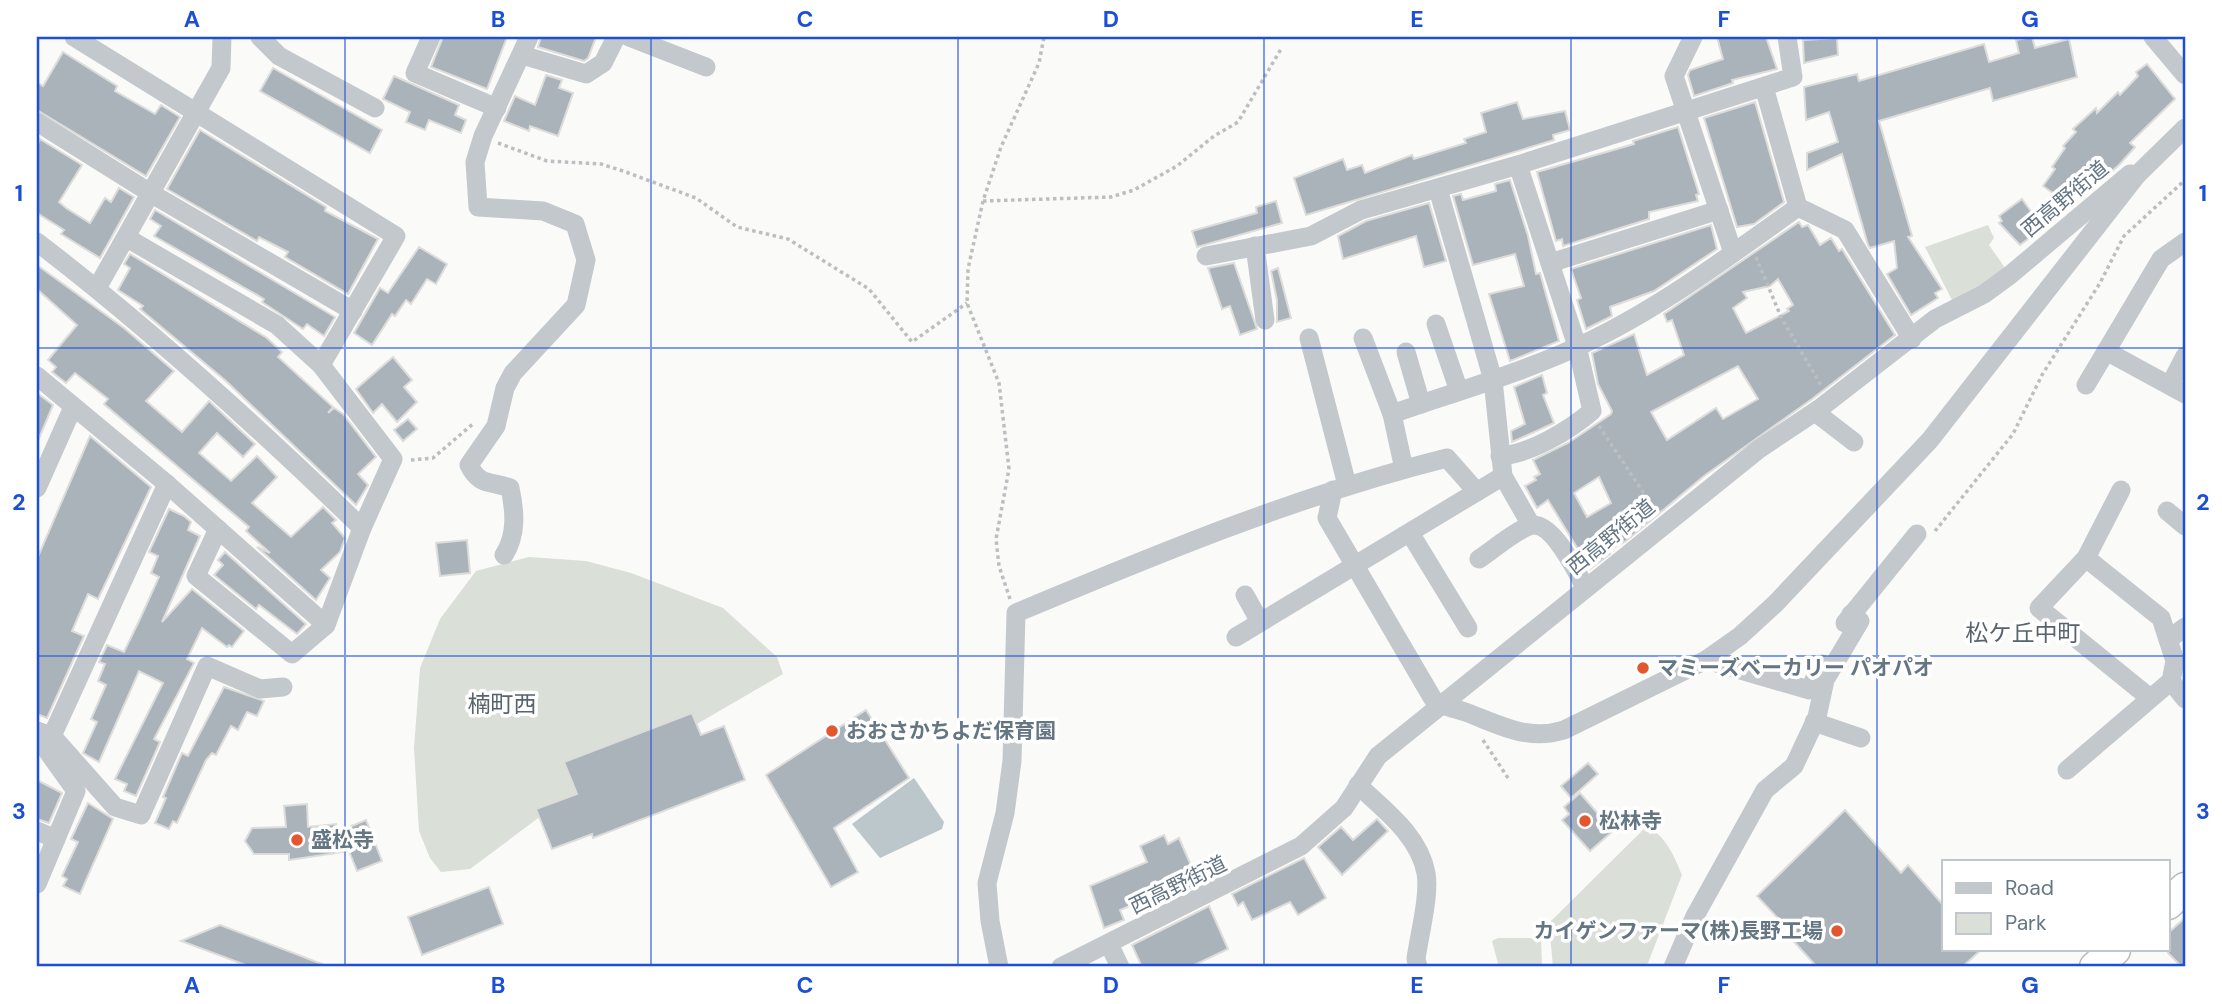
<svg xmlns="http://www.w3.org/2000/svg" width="2222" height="1004" font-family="'DM Sans','Noto Sans JP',sans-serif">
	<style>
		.green { fill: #dadfd7 }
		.water { fill: #bbc7cb }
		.building { fill: #aab3b9; stroke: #dcdcda; stroke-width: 2; fill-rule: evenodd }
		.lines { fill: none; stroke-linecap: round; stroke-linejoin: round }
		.highway-casing { stroke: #b4b9bd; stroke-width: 33 }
		.path { stroke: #bbbfc2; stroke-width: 3.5; stroke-dasharray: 3.5 3.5; stroke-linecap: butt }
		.minor { stroke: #c3c8cc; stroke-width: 19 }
		.highway { stroke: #fff; stroke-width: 30 }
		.grid { fill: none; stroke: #1d4ed8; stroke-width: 2; stroke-opacity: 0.55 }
		.poi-dot { fill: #e4572e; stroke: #fff; stroke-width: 2.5 }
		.labels { text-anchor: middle; stroke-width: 7; stroke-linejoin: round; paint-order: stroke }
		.street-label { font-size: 21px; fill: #657683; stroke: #fff }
		.poi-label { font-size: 21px; font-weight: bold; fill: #657683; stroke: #fff; text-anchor: start }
		.neighbourhood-label { font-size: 23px; fill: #57646e; stroke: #fff }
		.neatline { fill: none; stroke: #1d4ed8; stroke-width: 2.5 }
		.grid-label { font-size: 23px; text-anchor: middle; font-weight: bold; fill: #1d4ed8 }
	</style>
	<rect width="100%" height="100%" fill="#fafaf8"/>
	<g class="green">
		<path d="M1988 225 1994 238 1989 245 2010 275 1956 308 1925 247Z"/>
		<path d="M529 557 586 561 631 573 723 608 777 657 783 674 549 810 470 869 441 872 430 858 419 831 414 748 420 668 440 619 476 571Z"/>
		<path d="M1646 827C1666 835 1674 856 1682 875L1648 963 1642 967H1553L1549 923Z"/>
		<path d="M1498 938H1541L1542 967H1499L1492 941Z"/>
	</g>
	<path class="water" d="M914 778 944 822 942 829 880 858 852 824Z"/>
	<g class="building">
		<path d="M443 37H507L487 89 431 67Z"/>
		<path d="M541 37H596L588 58 584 61 538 47Z"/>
		<path d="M1717 37H1766L1777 69 1732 80 1733 83 1694 96 1688 75 1690 70 1723 59Z"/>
		<path d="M2032 37 2035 48 2069 39 2077 77 1993 101 1990 88 1879 121 1912 236 1908 237 1942 289 1935 293 1938 298 1911 315 1887 274 1897 268 1894 241 1870 248 1868 245 1842 154 1807 170V153L1838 142 1829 112 1806 120 1804 87 1857 74 1859 81 1984 44 1989 62 2019 53 2016 40Z"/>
		<path d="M1837 38 1838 55 1804 63 1803 40Z"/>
		<path d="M63 52 117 86 115 91 155 114 161 105 180 117 146 176 37 110V82L43 86Z"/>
		<path d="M2147 64 2175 99 2130 143 2135 147 2119 165 2103 179 2092 167 2067 203 2043 186 2055 169 2052 167 2065 148 2063 146 2076 132 2073 129 2096 108 2097 113 2118 92 2120 95 2138 76 2136 72Z"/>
		<path d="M273 68 382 130 370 153 260 91Z"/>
		<path d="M546 75 562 80 559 88 573 93 558 136 530 126 529 131 504 121 515 96 535 105Z"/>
		<path d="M394 76 459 105 455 115 466 120 461 133 429 120 425 130 406 122 410 112 383 99Z"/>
		<path d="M1517 102 1523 119 1565 111 1570 130 1553 135 1554 140 1306 215 1294 178 1343 159 1347 170 1362 165 1365 173 1412 155 1414 159 1466 143 1464 139 1486 132 1481 113Z"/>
		<path d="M1755 102 1784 202 1754 224 1737 227 1704 118Z"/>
		<path d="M1678 127 1699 194 1696 195 1698 201 1649 212V219L1563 246 1562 239 1556 241 1537 172 1634 144 1633 141Z"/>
		<path d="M200 130 326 207 325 211 378 239 348 294 285 257 288 252 259 237 257 241 167 189Z"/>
		<path d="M40 139 82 165 59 202 66 208 90 223 105 198 111 202 119 188 134 197 100 258 61 234 64 230 37 213V146Z"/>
		<path d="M1510 180 1528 236 1536 274 1540 273 1559 341 1510 361 1489 294 1524 286 1515 254 1473 265 1453 196 1461 194 1463 200 1496 191 1495 184Z"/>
		<path d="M2022 199 2043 228 2020 245 1999 223 2002 221 1999 216Z"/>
		<path d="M1276 201 1282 223 1197 247 1192 231 1257 213 1256 207Z"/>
		<path d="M1429 203 1446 261 1424 267 1416 236 1343 259 1338 236 1366 221Z"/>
		<path d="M155 210 335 317 324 336 307 324 303 329 262 302 264 299 154 236 161 226 150 219Z"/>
		<path d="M1799 222 1802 227 1808 225 1820 245 1831 238 1839 251 1842 249 1895 335 1812 399 1704 476 1626 541 1608 551 1610 554 1590 569 1548 500 1537 508 1525 486 1536 480 1534 477 1540 474 1533 460 1568 443 1611 414 1612 411 1598 384 1592 353 1634 334 1647 375 1684 355 1672 320 1667 322 1664 314ZM1778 279 1793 305 1787 309 1789 311 1746 333 1733 308 1747 298 1743 292 1770 286ZM1738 366 1758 399 1723 419 1716 408 1667 440 1651 412ZM1599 477 1611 503 1587 517 1574 493Z"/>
		<path d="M1711 225 1717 249 1654 291 1610 307 1612 316 1586 329 1577 300 1581 298 1571 269Z"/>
		<path d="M419 247 447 264 436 284 427 279 411 304 406 300 395 316 392 314 372 345 354 333 380 288 388 293Z"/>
		<path d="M130 254 267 338 282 352 278 357 333 407 328 413 334 408 343 414 376 457 358 474 368 485 356 505 226 381 140 309 143 306 118 290 130 268 124 264Z"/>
		<path d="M1234 263 1257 329 1240 335 1230 306 1222 309 1208 268Z"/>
		<path d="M37 265 124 328 174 371 146 401 182 432 209 401 255 444 243 457 217 433 199 453 231 481 257 456 277 477 252 503 291 537 323 507 336 520 332 523 345 538 340 552 321 570 330 578 316 600 257 547 270 553 246 531 249 527 104 404 108 399 75 373 66 383 52 372 56 367 48 360 77 325 37 289Z"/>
		<path d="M1278 268 1291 318 1277 322V300L1271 271Z"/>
		<path d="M393 357 412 380 404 387 417 402 397 422 382 404 373 413 356 389Z"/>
		<path d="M1542 375 1547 393 1543 395 1554 423 1512 442 1511 431 1525 424 1514 387Z"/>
		<path d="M37 393 53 405 37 443Z"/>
		<path d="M408 419 417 429 403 441 394 430Z"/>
		<path d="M90 436 151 487 98 599 88 594 72 631 84 636 47 718 37 714V559Z"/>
		<path d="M169 509 184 516 191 522 188 530 200 536 162 622 192 589 244 631 232 647 229 645 227 647 202 628 187 659 194 663 154 739 160 742 136 796 124 791 127 784 115 779 163 683 139 671 99 762 83 753 97 722 91 719 106 685 98 681 105 664 99 662 107 645 124 652 140 619 159 577 151 573 158 556 149 552Z"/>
		<path d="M467 540 470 573 440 576 436 543Z"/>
		<path d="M225 552 306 624 297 634 259 605 256 609 214 575 223 565 218 560Z"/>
		<path d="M224 687 264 701 257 716 247 712 238 730 231 726 216 755 212 753 206 760 177 823 173 821 169 829 155 823 166 798 163 797 182 753 188 756Z"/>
		<path d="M866 710 909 778 834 828 858 872 831 887 766 775Z"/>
		<path d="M692 713 701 735 724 726 745 780 593 838 592 834 552 849 536 809 577 794 564 762Z"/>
		<path d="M1588 763 1598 774 1571 798 1561 786Z"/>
		<path d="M37 780 62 793 49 823 37 819Z"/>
		<path d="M1580 793 1613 831 1590 851 1562 820 1569 814 1564 807Z"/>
		<path d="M88 803 113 819 80 894 63 886 67 879 62 876 78 842 71 839Z"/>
		<path d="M307 804 308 827 336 824 337 832 366 820 382 861 357 871 349 851 289 860V854H254L245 841 252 828 286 827 284 806Z"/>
		<path d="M1845 810 1901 873 1908 865 1944 906V950H1981L1962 967H1817L1788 935 1791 932 1757 896Z"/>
		<path d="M1377 819 1388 831 1342 875 1318 847 1341 827 1353 840Z"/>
		<path d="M1164 835 1168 844 1179 838 1199 884 1165 901 1160 893 1120 910 1124 920 1104 928 1090 886 1147 862 1140 846Z"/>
		<path d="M1304 858 1326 898 1298 915 1290 902 1252 920 1243 902 1238 906 1232 894Z"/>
		<path d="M489 887 503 924 422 955 408 917Z"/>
		<path d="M1209 906 1228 949 1190 967H1142L1132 945Z"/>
		<path d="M2185 918V967H2182L2168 953V933Z"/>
		<path d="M220 925 327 966 326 967H251L181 941Z"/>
	</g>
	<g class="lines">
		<defs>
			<g id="highway">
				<path d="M2168 904 2185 888"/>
				<path d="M2095 967 2115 950"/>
			</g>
		</defs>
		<use href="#highway" class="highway-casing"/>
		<g class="path">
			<path d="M498 143 547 161 601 164 623 171 696 198 737 227 788 239 869 289 912 342 967 303"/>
			<path d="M983 201 1111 197 1134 190 1177 166 1214 136 1238 122 1281 49"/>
			<path d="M1756 257 1781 317 1822 387"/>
			<path d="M1599 426 1655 510"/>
			<path d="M411 460 433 458 474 423"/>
			<path d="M1935 531 2013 434 2042 375 2100 283 2124 236 2185 180"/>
			<path d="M1010 599 999 566 996 539 1009 469 999 383 967 303 968 269 983 201 1001 147 1039 63 1044 37"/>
			<path d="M1483 740 1508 778"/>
		</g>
		<g class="minor">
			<path d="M74 37 396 236 321 365"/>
			<path d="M260 37 279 56 375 108"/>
			<path d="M431 37 415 73 497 108"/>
			<path d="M629 37 706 67"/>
			<path d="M1693 37 1674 76 1733 253"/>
			<path d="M2153 37 2185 75"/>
			<path d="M522 55 586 74 603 63 616 37"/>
			<path d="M1764 87 1798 207 1845 230 1912 339"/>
			<path d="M37 122 152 194 353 311"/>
			<path d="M1438 189 1493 380 1503 476 1531 525"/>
			<path d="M37 242C152 330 258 427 362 528"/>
			<path d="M1255 246 1265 320"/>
			<path d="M1206 256 1311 236 1361 210 1518 165 1793 77 1787 37"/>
			<path d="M1550 263 1719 210"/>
			<path d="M97 288 221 68 222 37"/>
			<path d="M1436 324 1459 391"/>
			<path d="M1309 338 1347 485"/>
			<path d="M1363 338 1392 414 1404 469"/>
			<path d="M2106 351 2185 394"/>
			<path d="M1406 352 1421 404"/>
			<path d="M37 376 167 484 326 625 362 528 393 459 321 365 277 325 127 238"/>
			<path d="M2086 385 2161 259 2185 242"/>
			<path d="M2170 385 2185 356"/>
			<path d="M1815 412 1854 442"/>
			<path d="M1392 414C1458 391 1528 371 1592 340 1664 305 1732 254 1798 207"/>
			<path d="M1500 456C1530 454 1570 430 1592 411L1577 346 1518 165"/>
			<path d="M37 488 73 407"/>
			<path d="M1333 490 1327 518 1433 699C1444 708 1455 708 1468 713 1502 726 1528 741 1564 730L1706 660 1740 636 1775 604 1930 440 2137 175 2185 128"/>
			<path d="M2121 490 2086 558 2039 608 2150 698"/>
			<path d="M2167 511 2185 526"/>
			<path d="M218 529 196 576 292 654 326 625"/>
			<path d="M1410 533 1468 628"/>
			<path d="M504 555C517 535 515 511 510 488 491 481 479 486 469 465L496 426 505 388 513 373 576 305 586 260 575 224 543 211 478 207 475 162 483 136 529 37"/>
			<path d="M1479 559C1494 549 1512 533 1529 526 1551 518 1576 571 1585 587"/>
			<path d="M1245 595 1260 622"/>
			<path d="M1845 623 1917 534"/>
			<path d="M1236 637 1503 476"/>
			<path d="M2168 640 2185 627"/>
			<path d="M1706 660 1809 690 1822 664"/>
			<path d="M2171 681 2185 699"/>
			<path d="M1814 722 1861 738"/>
			<path d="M37 731 53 737 115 807 141 815 207 666 260 689 283 687"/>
			<path d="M2067 770 2171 681 2175 661 2161 618 2086 558"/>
			<path d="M1358 785C1384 810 1419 835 1426 873 1430 895 1419 936 1416 959L1418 967"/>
			<path d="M37 831 56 839"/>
			<path d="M37 884 76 791 46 749 167 484"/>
			<path d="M1109 944 1120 967"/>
			<path d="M999 967 990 921 987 883 1005 813 1012 761 1016 613C1157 554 1299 495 1447 458L1477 492"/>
			<path d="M1061 967 1301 846 1344 808 1378 756 1759 449 1819 409 1935 319 1984 294 2010 275 2130 174 2137 175"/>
			<path d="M1673 967 1695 916 1765 790 1794 766 1817 717 1825 680 1860 621 1851 614"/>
		</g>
		<use href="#highway" class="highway"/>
	</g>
	<path class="grid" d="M345 37V967M651 37V967M958 37V967M1264 37V967M1571 37V967M1877 37V967M37 348H2185M37 656H2185"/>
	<g class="poi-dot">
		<circle cx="1643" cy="668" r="7"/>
		<circle cx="832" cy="731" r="7"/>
		<circle cx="1585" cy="821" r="7"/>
		<circle cx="297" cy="840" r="7"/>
		<circle cx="1837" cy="931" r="7"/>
	</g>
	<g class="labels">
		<g class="street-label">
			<text transform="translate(2065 199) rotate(-40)" y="7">西高野街道</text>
			<text transform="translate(1611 537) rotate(-39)" y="7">西高野街道</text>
			<text transform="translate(1178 885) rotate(-26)" y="7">西高野街道</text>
		</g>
		<g class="poi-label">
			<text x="1657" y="675">マミーズベーカリー パオパオ</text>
			<text x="846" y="738">おおさかちよだ保育園</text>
			<text x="1599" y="828">松林寺</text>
			<text x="311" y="847">盛松寺</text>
			<text x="1823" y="938" text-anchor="end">カイゲンファーマ(株)長野工場</text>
		</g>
		<g class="neighbourhood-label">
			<text x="2023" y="641">松ケ丘中町</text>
			<text x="502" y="712">楠町西</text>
		</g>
	</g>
	<rect width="2222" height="1004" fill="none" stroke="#ffffff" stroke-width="77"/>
	<rect x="1942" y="860" width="228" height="91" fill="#ffffff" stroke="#c1c8cd" stroke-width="2"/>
	<rect x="1956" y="883" width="35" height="10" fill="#c3c8cc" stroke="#c1c8cd" stroke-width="2"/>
	<text x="2005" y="895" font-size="21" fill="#657683">Road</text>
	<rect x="1956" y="913" width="35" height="21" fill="#dadfd7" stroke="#c1c8cd" stroke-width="2"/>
	<text x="2005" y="930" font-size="21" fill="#657683">Park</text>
	<rect x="38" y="38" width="2146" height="927" class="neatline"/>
	<g class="grid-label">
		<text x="192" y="27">A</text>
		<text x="498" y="27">B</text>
		<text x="805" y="27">C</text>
		<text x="1111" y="27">D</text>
		<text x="1417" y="27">E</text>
		<text x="1724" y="27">F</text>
		<text x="2030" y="27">G</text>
		<text x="19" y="201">1</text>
		<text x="2203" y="201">1</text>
		<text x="19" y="510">2</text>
		<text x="2203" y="510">2</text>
		<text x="19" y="819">3</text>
		<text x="2203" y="819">3</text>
		<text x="192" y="993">A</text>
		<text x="498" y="993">B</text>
		<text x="805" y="993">C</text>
		<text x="1111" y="993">D</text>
		<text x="1417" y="993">E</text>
		<text x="1724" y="993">F</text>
		<text x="2030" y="993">G</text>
	</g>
</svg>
